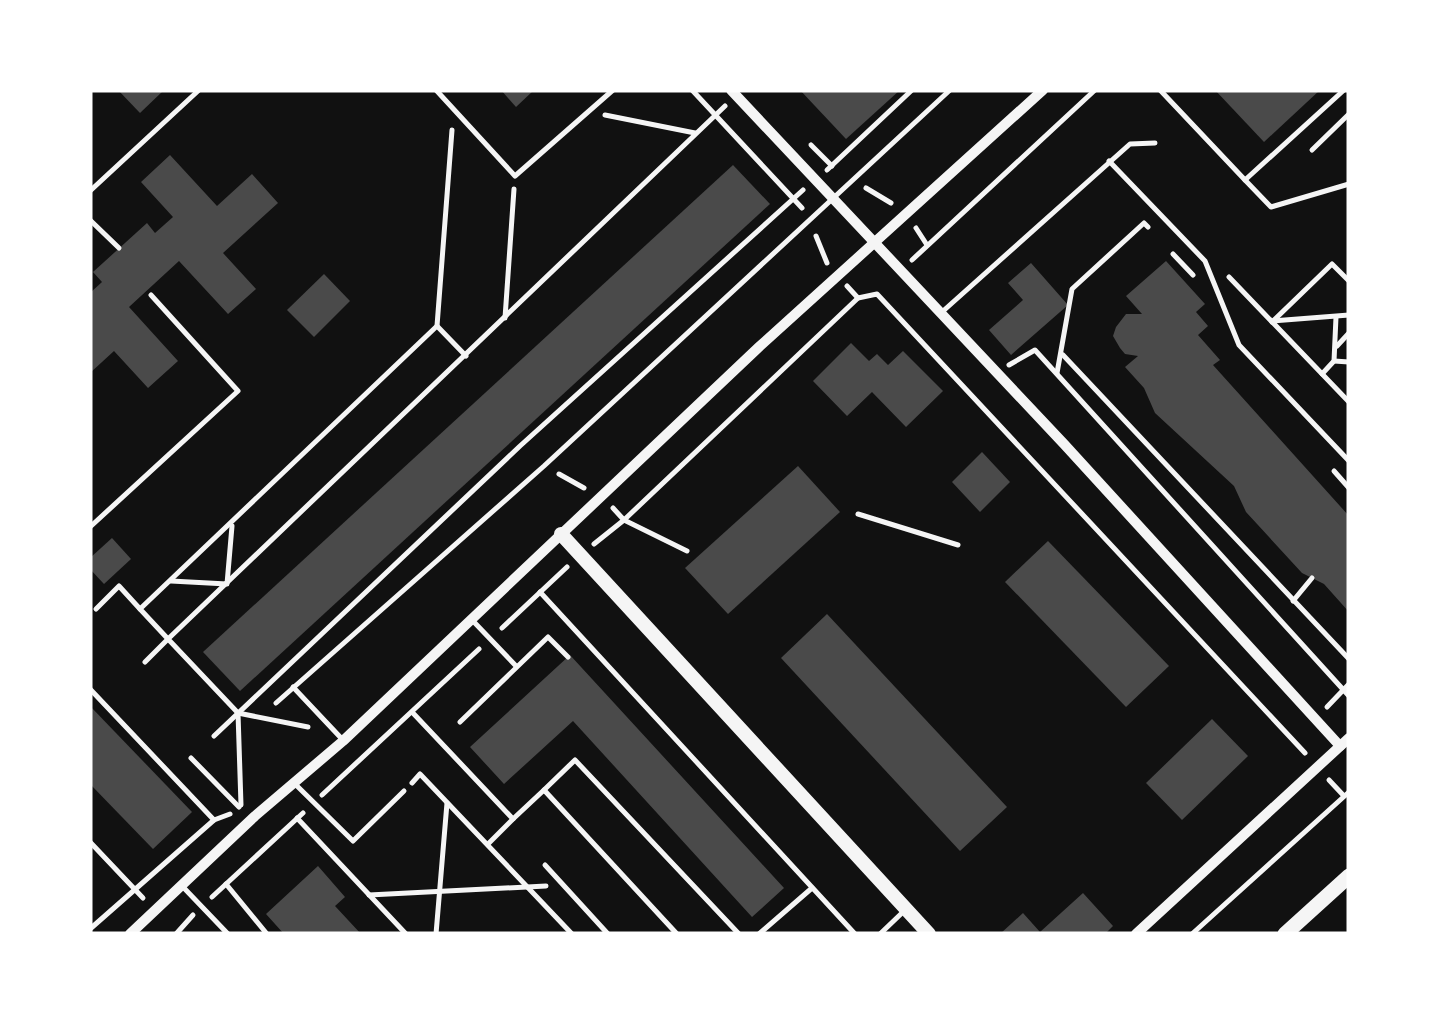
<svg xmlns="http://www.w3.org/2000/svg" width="1439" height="1024" font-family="'DejaVu Sans',sans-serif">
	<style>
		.building { fill: #4a4a4a }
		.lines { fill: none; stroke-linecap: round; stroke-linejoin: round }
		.path { stroke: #f5f5f5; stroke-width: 5 }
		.service { stroke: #f5f5f5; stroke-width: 5 }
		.minor { stroke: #f5f5f5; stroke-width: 10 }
		.tertiary { stroke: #f5f5f5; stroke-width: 14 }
		.secondary { stroke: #f5f5f5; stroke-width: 15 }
	</style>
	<rect width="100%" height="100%" fill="#111"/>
	<g class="building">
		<path d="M118 90H164L140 113Z"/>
		<path d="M501 90H534L516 107Z"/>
		<path d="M800 90H900L846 139Z"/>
		<path d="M1215 90H1320L1264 142Z"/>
		<path d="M170 155 217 206 252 174 278 203 223 253 256 289 228 314 179 261 129 307 178 361 148 388 114 351 90 373V293L102 282 93 272 147 223 155 233 173 217 141 182Z"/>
		<path d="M733 165 770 204 240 691 203 652Z"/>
		<path d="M1166 261 1205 304 1196 312 1208 326 1198 335 1220 360 1213 365 1349 516V612L1324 584 1302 573 1246 512 1234 486 1155 413 1144 388 1125 367 1138 356 1125 354 1120 348 1113 336 1116 327 1126 314H1142L1126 296Z"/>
		<path d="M1031 263 1068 305 1011 355 989 330 1023 300 1008 283Z"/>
		<path d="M324 274 350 301 314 337 287 310Z"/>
		<path d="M851 343 869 361 877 354 888 365 903 351 943 391 906 427 872 392 847 416 813 381Z"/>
		<path d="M982 452 1010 482 980 512 952 482Z"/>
		<path d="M798 466 840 512 728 614 685 568Z"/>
		<path d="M112 538 131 559 104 584 90 569V558Z"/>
		<path d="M1048 541 1169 666 1126 707 1005 582Z"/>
		<path d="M827 614 1007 807 960 851 781 658Z"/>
		<path d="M570 655 784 888 752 917 573 721 504 784 470 747Z"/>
		<path d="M90 706 192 812 153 849 90 784Z"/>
		<path d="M1212 719 1248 756 1182 820 1146 783Z"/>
		<path d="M318 866 345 897 335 906 361 934H284L266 914Z"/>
		<path d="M1083 893 1113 926 1105 934H1000L1023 913 1040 932Z"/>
	</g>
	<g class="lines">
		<g class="path">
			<path d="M692 90 802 208"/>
			<path d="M1160 90 1245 180 1344 90"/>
			<path d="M605 115 695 133"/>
			<path d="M811 145 832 166"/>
			<path d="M827 170 912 90"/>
			<path d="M1245 180 1271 207 1349 184"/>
			<path d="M866 188 891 203"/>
			<path d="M90 191 199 90"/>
			<path d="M90 220 119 248"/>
			<path d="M916 228 927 245"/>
			<path d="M816 236 827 263"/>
			<path d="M1173 254 1193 275"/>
			<path d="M912 260 1095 90"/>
			<path d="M1229 277 1349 402"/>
			<path d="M847 286 858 298 877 294 1305 753"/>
			<path d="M505 318 514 189"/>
			<path d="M1272 321 1349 315"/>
			<path d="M1272 322 1332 264 1349 281"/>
			<path d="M437 326 452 130"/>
			<path d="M1337 346 1349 333"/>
			<path d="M1063 355 1349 659"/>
			<path d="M1334 361 1349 362"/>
			<path d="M1009 365 1035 350 1349 696"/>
			<path d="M1057 373 1072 289 1144 223 1148 227"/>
			<path d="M1322 374 1334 361 1336 317"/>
			<path d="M1334 471 1349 488"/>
			<path d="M559 474 584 488"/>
			<path d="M594 544 624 520 613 508"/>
			<path d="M687 551 624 520 858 298"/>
			<path d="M171 581 227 584 232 526"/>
			<path d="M540 592 855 934"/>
			<path d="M1293 601 1312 578"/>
			<path d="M96 609 119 586 140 609"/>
			<path d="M502 628 567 567"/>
			<path d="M145 662 168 639 140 609 437 326 466 356"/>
			<path d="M90 689 214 820"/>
			<path d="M1327 707 1349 684"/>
			<path d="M412 712 513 819 544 790 677 934"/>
			<path d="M238 713 241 805"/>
			<path d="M308 727 238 713 168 639 725 106"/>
			<path d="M214 736 520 446 803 190"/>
			<path d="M191 758 239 807"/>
			<path d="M1329 780 1344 796"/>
			<path d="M412 783 420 774 572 934"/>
			<path d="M544 790 575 760 739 934"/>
			<path d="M322 795 479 649"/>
			<path d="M297 818 406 934"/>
			<path d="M90 842 143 898"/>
			<path d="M488 844 513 819"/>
			<path d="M226 884 267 934"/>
			<path d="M369 895 546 886"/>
			<path d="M212 897 303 813"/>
			<path d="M90 929 214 820 230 814"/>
			<path d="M176 934 193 915"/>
			<path d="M436 934 447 803"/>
			<path d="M759 934 812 888"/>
			<path d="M1192 934 1349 792"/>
		</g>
		<g class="service">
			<path d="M436 90 515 176 613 90"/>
			<path d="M1312 150 1349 114"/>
			<path d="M1109 161 1205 261 1239 345 1349 461"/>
			<path d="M942 312 1130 144 1155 143"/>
			<path d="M858 514 958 545"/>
			<path d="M90 527 238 391 151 295"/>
			<path d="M473 621 516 666"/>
			<path d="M293 687 342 739"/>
			<path d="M276 703 544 466 950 90"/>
			<path d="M460 722 548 637 568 657"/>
			<path d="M294 783 353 841 404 791"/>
			<path d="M545 865 608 934"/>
			<path d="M183 887 228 934"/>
			<path d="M880 934 904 911"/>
		</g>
		<g class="minor">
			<path d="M731 90 1064 444 1340 746"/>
			<path d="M130 934 255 816 343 741 760 346 1043 90"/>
			<path d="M1136 934 1349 738"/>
		</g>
		<path class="tertiary" d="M561 534 929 934"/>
		<path class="secondary" d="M1285 934 1349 876"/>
	</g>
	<rect width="1439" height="1024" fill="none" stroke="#ffffff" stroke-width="185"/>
</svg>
